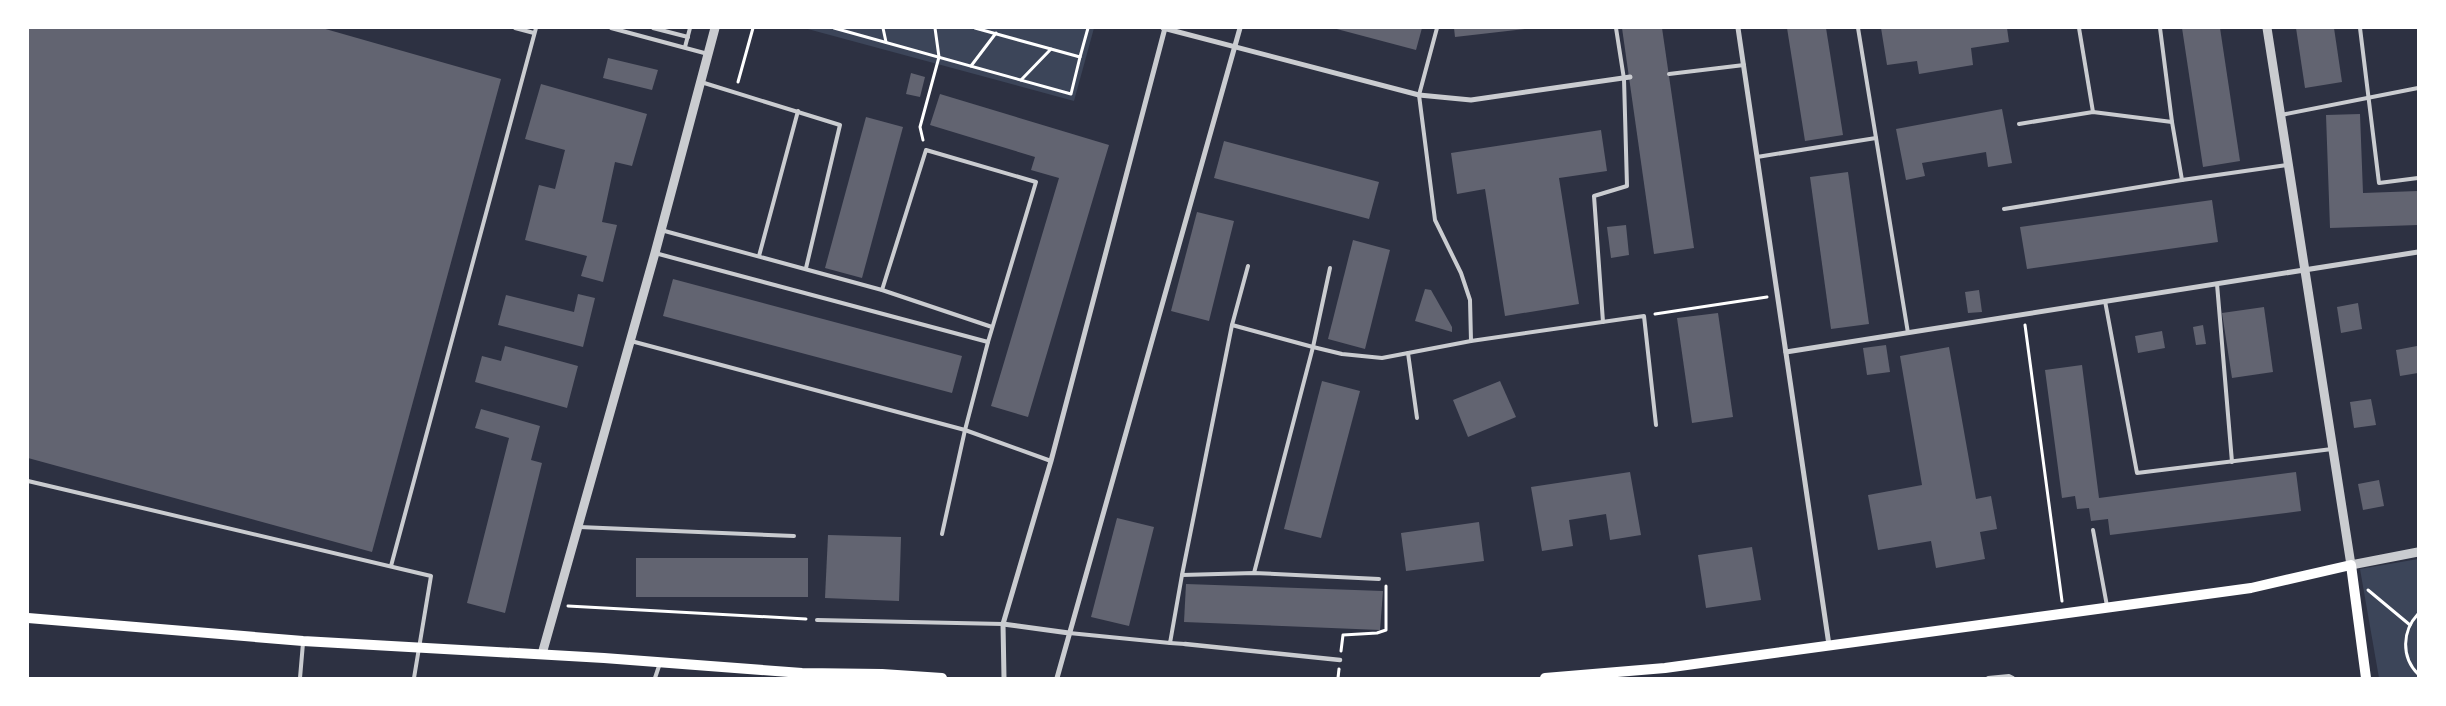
<svg xmlns="http://www.w3.org/2000/svg" width="2446" height="706" font-family="'DejaVu Sans',sans-serif">
	<style>
		.green { fill: #3c4559 }
		.building { fill: #626471 }
		.lines { fill: none; stroke-linecap: round; stroke-linejoin: round }
		.path { stroke: #fff; stroke-width: 3 }
		.service { stroke: #caccd0; stroke-width: 4 }
		.pedestrian { stroke: #caccd0; stroke-width: 4.5 }
		.minor { stroke: #caccd0; stroke-width: 5 }
		.tertiary { stroke: #caccd0; stroke-width: 9 }
		.secondary { stroke: #fff; stroke-width: 10 }
	</style>
	<rect width="100%" height="100%" fill="#2d3142"/>
	<g class="green">
		<path d="M804 28H1094L1074 101Z"/>
		<path d="M2418 559V678H2379L2360 569Z"/>
	</g>
	<g class="building">
		<path d="M28 28H322L501 79 372 552 28 458Z"/>
		<path d="M1333 28H1422L1416 50Z"/>
		<path d="M1454 28H1525V29L1455 37Z"/>
		<path d="M1622 28H1662L1694 248 1654 254Z"/>
		<path d="M1787 28H1826L1843 135 1805 141Z"/>
		<path d="M1881 28H2007L2009 42 1971 48 1973 65 1919 74 1917 61 1887 65Z"/>
		<path d="M2182 28H2220L2240 161 2203 167Z"/>
		<path d="M2296 28H2334L2342 82 2305 88Z"/>
		<path d="M608 58 658 70 652 90 603 78Z"/>
		<path d="M911 73 925 77 920 97 906 94Z"/>
		<path d="M541 84 647 114 632 166 615 162 602 222 617 225 603 282 581 276 587 256 525 240 539 185 555 189 565 150 525 139Z"/>
		<path d="M940 94 1109 145 1028 417 991 406 1059 178 1031 170 1035 157 930 125Z"/>
		<path d="M2002 109 2012 163 1988 167 1986 152 1922 163 1925 176 1906 180 1896 129Z"/>
		<path d="M2360 114 2363 193 2418 191V225L2330 228 2326 115Z"/>
		<path d="M866 117 903 127 862 278 825 268Z"/>
		<path d="M1601 130 1607 171 1559 178 1579 304 1505 316 1485 189 1457 194 1451 153Z"/>
		<path d="M1224 141 1379 182 1369 219 1214 178Z"/>
		<path d="M1848 172 1869 324 1831 329 1810 177Z"/>
		<path d="M2212 200 2218 242 2027 269 2020 227Z"/>
		<path d="M1197 212 1234 221 1209 321 1171 311Z"/>
		<path d="M1626 225 1629 255 1611 258 1607 227Z"/>
		<path d="M1353 240 1390 250 1365 349 1328 339Z"/>
		<path d="M673 279 962 356 952 393 663 316Z"/>
		<path d="M1425 289 1431 290 1452 327V332L1415 321Z"/>
		<path d="M1979 290 1982 312 1968 313 1965 292Z"/>
		<path d="M578 294 595 298 583 347 498 325 506 295 574 312Z"/>
		<path d="M2358 303 2362 329 2341 333 2337 307Z"/>
		<path d="M2264 307 2273 372 2232 378 2222 313Z"/>
		<path d="M1718 313 1733 417 1692 423 1677 318Z"/>
		<path d="M2203 325 2206 344 2196 345 2193 327Z"/>
		<path d="M2162 331 2165 348 2138 353 2135 336Z"/>
		<path d="M1886 345 1890 372 1867 375 1863 348Z"/>
		<path d="M505 346 578 366 567 408 475 382 482 356 501 361Z"/>
		<path d="M2417 346 2418 373 2400 376 2396 350Z"/>
		<path d="M1949 347 1976 499 1991 496 1997 529 1980 532 1985 559 1936 568 1931 541 1878 550 1868 495 1922 485 1900 356Z"/>
		<path d="M2082 365 2099 498 2296 472 2301 511 2110 535 2108 519 2091 521 2089 508 2077 509 2075 496 2062 498 2045 370Z"/>
		<path d="M1322 381 1360 391 1321 538 1284 529Z"/>
		<path d="M1500 381 1516 417 1468 437 1453 400Z"/>
		<path d="M2371 399 2376 425 2354 428 2350 402Z"/>
		<path d="M481 409 540 426 531 460 542 463 505 613 467 603 509 438 475 428Z"/>
		<path d="M1630 472 1641 535 1610 540 1606 514 1569 520 1573 546 1542 551 1531 487Z"/>
		<path d="M2379 480 2384 506 2363 510 2358 484Z"/>
		<path d="M1117 518 1154 527 1129 626 1091 617Z"/>
		<path d="M1479 522 1484 561 1406 571 1401 533Z"/>
		<path d="M828 535 901 537 899 601 825 598Z"/>
		<path d="M1752 547 1761 600 1706 608 1698 555Z"/>
		<rect x="636" y="558" width="172" height="39"/>
		<path d="M1186 584 1383 591 1380 630 1184 622Z"/>
	</g>
	<g class="lines">
		<g class="path">
			<path d="M834 28 1071 94 1080 57 975 28"/>
			<path d="M883 28 886 42"/>
			<path d="M1080 57 1088 28"/>
			<path d="M971 66 996 33"/>
			<path d="M1021 80 1051 49"/>
			<path d="M738 82 753 28"/>
			<path d="M923 140 920 127 939 57 935 28"/>
			<path d="M1655 314 1767 297"/>
			<path d="M2025 325 2062 601"/>
			<path d="M2368 590 2410 625"/>
			<path d="M568 606 806 619"/>
			<path d="M2418 614C2402 631 2401 657 2418 674"/>
			<path d="M1341 651 1343 635 1377 633 1386 630V586"/>
			<path d="M1338 678 1339 669"/>
		</g>
		<g class="service">
			<path d="M515 28 534 33"/>
			<path d="M611 28 708 54"/>
			<path d="M653 28 688 37"/>
			<path d="M1437 28 1419 95 1435 220 1461 273 1470 300 1471 341 1644 316 1656 425"/>
			<path d="M1858 28 1908 333"/>
			<path d="M2079 28 2093 112"/>
			<path d="M2160 28 2172 122 2182 180 2287 165"/>
			<path d="M2360 28 2379 183 2418 178"/>
			<path d="M685 47 690 28"/>
			<path d="M1669 74 1744 65"/>
			<path d="M701 82 840 125 806 268"/>
			<path d="M2281 115 2418 88"/>
			<path d="M2019 124 2093 112 2172 122"/>
			<path d="M1757 157 1876 138"/>
			<path d="M2004 209 2182 180"/>
			<path d="M661 230 882 290 992 327"/>
			<path d="M655 253 988 342 1036 182 926 150 882 290"/>
			<path d="M759 256 798 111"/>
			<path d="M1330 268 1313 347 1342 354 1382 358 1471 341"/>
			<path d="M2217 284 2232 462"/>
			<path d="M2105 301 2137 473 2332 449"/>
			<path d="M1603 322 1594 196 1627 186 1624 79 1616 28"/>
			<path d="M1232 325 1313 347 1254 573"/>
			<path d="M631 341 965 430 1051 461"/>
			<path d="M1408 353 1417 418"/>
			<path d="M28 481 431 576 414 678"/>
			<path d="M579 527 794 536"/>
			<path d="M2093 530 2107 606"/>
			<path d="M942 534 965 430 988 342"/>
			<path d="M391 566 536 28"/>
			<path d="M1182 575 1232 325 1248 266"/>
			<path d="M817 620 1003 624"/>
			<path d="M1069 633 1170 643 1182 575 1254 573 1379 579"/>
			<path d="M1170 643 1185 644"/>
			<path d="M300 678 303 643"/>
			<path d="M655 678 660 663"/>
			<path d="M1988 678 2009 676 2013 678"/>
		</g>
		<path class="pedestrian" d="M1185 644 1340 660"/>
		<g class="minor">
			<path d="M1163 28 1419 95 1471 100 1630 77"/>
			<path d="M1738 28 1829 645"/>
			<path d="M1786 352 2418 252"/>
			<path d="M1003 624 1069 633"/>
			<path d="M1004 678 1003 624 1051 461 1165 28"/>
			<path d="M1057 678 1240 28"/>
		</g>
		<g class="tertiary">
			<path d="M2267 28 2351 565 2418 552"/>
			<path d="M542 654 655 253 715 28"/>
		</g>
		<g class="secondary">
			<path d="M28 618 303 641 604 658 802 673 882 674 942 678"/>
			<path d="M1545 678 1665 668 2251 588 2351 565 2366 678"/>
		</g>
	</g>
	<rect width="2446" height="706" fill="none" stroke="#ffffff" stroke-width="58"/>
</svg>
